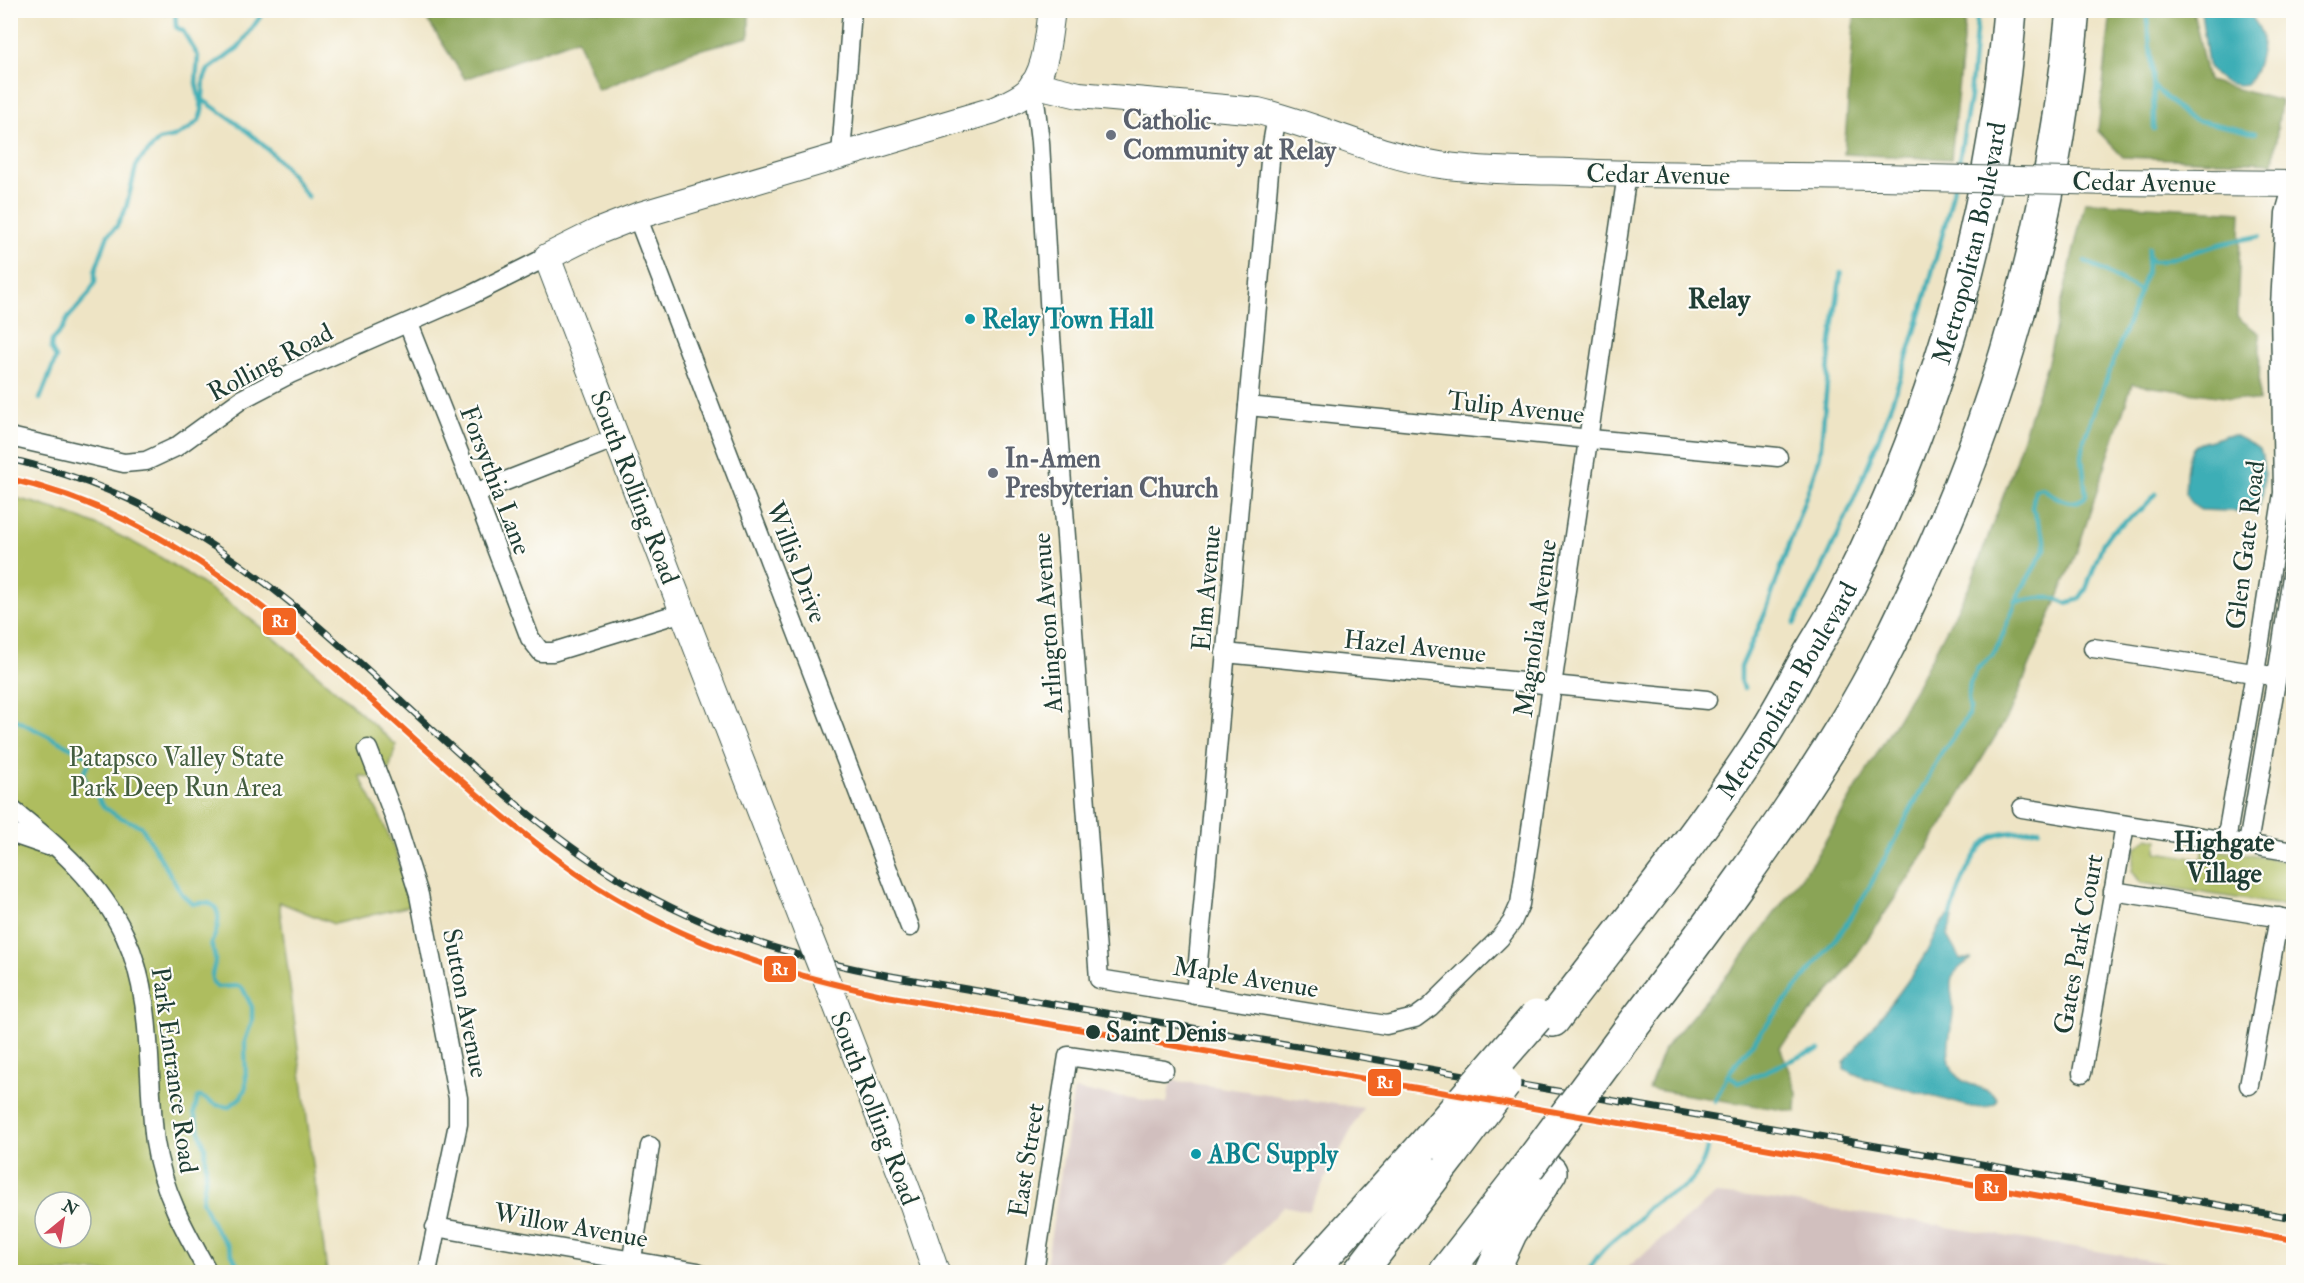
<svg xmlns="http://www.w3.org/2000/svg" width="2304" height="1283" font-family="'IM FELL Double Pica',serif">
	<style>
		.industrial { fill: #d1bfbe }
		.green { fill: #aebd5f; stroke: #667d4a; stroke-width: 1.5; fill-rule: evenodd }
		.forest { fill: #8aa456; stroke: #547045; stroke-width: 1.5 }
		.water { fill: #3daeb6; stroke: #2e7675; stroke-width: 1.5 }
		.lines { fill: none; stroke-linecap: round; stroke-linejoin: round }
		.stream { stroke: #3daeb6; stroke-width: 4.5 }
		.street-casing { stroke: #3e564a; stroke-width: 21 }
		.secondary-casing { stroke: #3e564a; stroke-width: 28 }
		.highway-casing { stroke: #3e564a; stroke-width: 36 }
		.street { stroke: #fff; stroke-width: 18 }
		.secondary { stroke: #fff; stroke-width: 26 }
		.highway { stroke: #fff; stroke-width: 33 }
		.rail-casing { stroke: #1f3d34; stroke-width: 7 }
		.rail { stroke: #fdfcf7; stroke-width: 4.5; stroke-dasharray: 14; stroke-linecap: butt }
		.secondary-bridge-casing { stroke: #3e564a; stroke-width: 28; stroke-linecap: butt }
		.highway-bridge-casing { stroke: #3e564a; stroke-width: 36; stroke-linecap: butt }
		.secondary-bridge { stroke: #fff; stroke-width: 26 }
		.highway-bridge { stroke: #fff; stroke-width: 33 }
		.rail-1-casing { stroke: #fdfcf7; stroke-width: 10 }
		.rail-1 { stroke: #f26522; stroke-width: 6 }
		.worship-dot { fill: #6b7280; stroke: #fdfcf7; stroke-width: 2 }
		.culture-dot { fill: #0f9aa8; stroke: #fdfcf7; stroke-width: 2 }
		.stop-dot { fill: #1f3d34; stroke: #fdfcf7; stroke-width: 2 }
		.labels { text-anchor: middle; stroke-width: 4.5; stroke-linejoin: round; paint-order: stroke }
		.worship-label { font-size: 26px; font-weight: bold; fill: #5b616d; stroke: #fdfcf7; text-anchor: start }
		.street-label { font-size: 26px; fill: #1f3d34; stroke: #fdfcf7 }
		.culture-label { font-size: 26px; font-weight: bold; fill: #0d838f; stroke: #fdfcf7; text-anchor: start }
		.park-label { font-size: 26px; fill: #435d3f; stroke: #fdfcf7 }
		.stop-label { font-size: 26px; font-weight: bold; fill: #1f3d34; stroke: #fdfcf7; text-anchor: start }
		.neighbourhood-label { font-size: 27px; font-weight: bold; fill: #1f3d34; stroke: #fdfcf7 }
		.quarter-label { font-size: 28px; font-weight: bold; fill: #1f3d34; stroke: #fdfcf7 }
		.line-badge { stroke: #fdfcf7; stroke-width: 2 }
		.badge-label { font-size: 16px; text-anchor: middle; font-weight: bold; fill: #fff }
	</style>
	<rect width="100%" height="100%" fill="#fdfcf7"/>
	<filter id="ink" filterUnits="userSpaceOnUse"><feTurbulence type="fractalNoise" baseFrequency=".0167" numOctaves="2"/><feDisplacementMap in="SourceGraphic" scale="12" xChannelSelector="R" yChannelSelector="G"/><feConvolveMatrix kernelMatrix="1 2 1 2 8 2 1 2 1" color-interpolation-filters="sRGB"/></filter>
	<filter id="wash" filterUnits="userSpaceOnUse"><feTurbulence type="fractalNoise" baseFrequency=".008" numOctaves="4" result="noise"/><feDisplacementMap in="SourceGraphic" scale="24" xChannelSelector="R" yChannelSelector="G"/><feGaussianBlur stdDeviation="1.35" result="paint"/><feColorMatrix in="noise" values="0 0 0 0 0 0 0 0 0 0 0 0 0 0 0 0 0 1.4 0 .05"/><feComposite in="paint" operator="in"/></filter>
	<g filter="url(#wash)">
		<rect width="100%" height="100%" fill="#eee4c5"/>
		<g class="industrial">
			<path d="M1171 1080 1363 1108 1308 1211 1284 1206 1219 1272H1045L1074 1090 1167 1103Z"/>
			<path d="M1716 1194 1770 1199 2080 1248 2215 1272H1622Z"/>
		</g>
		<g class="green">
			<path d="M11 497C165 531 282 642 396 745L386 781 359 775 380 816 398 857 410 906 334 924 279 902 327 1272H11ZM45 1202H81V1238H45Z"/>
			<path d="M2148 838 2158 840 2157 852 2202 859 2204 848 2293 862V907L2141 883 2132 871 2136 847Z"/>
		</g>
		<g class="forest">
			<path d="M422 11H749V37L691 52 598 90 577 39 465 79Z"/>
			<path d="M1855 11H1966L1951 159 1844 154Z"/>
			<path d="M2111 11H2193L2208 81 2281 101 2273 163 2123 157 2098 131Z"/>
			<path d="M2085 202 2241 212 2237 317 2260 334 2259 402 2132 384 2078 549 2011 711 1920 861 1839 981 1780 1047 1797 1092 1796 1112 1649 1089 1664 1049 1740 960 1814 860 1914 691 1971 583 2008 483 2048 361Z"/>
		</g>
		<g class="water">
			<path d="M2201 11H2247C2263 30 2266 38 2258 63 2256 71 2253 78 2247 84 2230 87 2214 80 2208 64Z"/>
			<path d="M2226 435H2234L2260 449C2265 464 2268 503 2252 512L2201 510C2195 507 2190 503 2187 497 2184 486 2186 453 2195 446 2200 441 2217 440 2226 435Z"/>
			<path d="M1951 915 1953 918 1947 936 1960 959H1972C1967 961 1955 971 1952 977 1948 989 1955 1001 1953 1014 1951 1033 1943 1056 1955 1074 1965 1088 1987 1084 1998 1100L1995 1104 1985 1108 1971 1107 1862 1077 1844 1069V1063C1871 1027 1903 992 1926 953 1933 942 1938 920 1951 915Z"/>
		</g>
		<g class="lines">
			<g class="stream">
				<path d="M162 10 164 13 175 11 176 27 183 31 198 56 196 83 201 106"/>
				<path d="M2146 10 2153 74 2154 129"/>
				<path d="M2153 86 2186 116 2196 120 2255 133"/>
				<path d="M203 100C248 130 277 152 308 197"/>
				<path d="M1957 172 1970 97 1978 10"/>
				<path d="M2148 256 2152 261H2161L2225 243 2260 236"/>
				<path d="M2085 261 2140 291"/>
				<path d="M40 399 56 358 51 348 52 340 63 328 67 319 88 295 95 282V271L108 235 117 226 126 208 137 163 159 140 174 137 189 129 199 120 202 111 204 79 208 70 238 48 265 10"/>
				<path d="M2015 602 2038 598H2053L2067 603 2079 599 2086 589 2103 543 2110 533 2141 510 2156 494"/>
				<path d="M1794 624C1856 506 1900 395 1934 265 1941 239 1949 213 1954 186"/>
				<path d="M1744 688 1741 683V667L1766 611 1820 456 1831 342 1841 272"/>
				<path d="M10 717 88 756 90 761 84 772V778L104 807 117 816 141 826 182 894 193 904C198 903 204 902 208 903 225 908 217 933 211 943 212 948 215 954 215 958 216 970 206 977 217 987L239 986 243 989 252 1007V1021L245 1041 246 1087 241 1097 229 1107 217 1105 201 1097H198L194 1113 205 1148 206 1173 202 1201 214 1227 228 1246 241 1272"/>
				<path d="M1951 915C1957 893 1973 843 1997 835 2010 831 2025 832 2039 829"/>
				<path d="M1728 1074 1738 1083 1808 1053 1820 1050"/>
				<path d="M1715 1101 1728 1074 1742 1056 1843 929 1866 893 1942 752 1966 719 1970 709 1968 699 1970 683 1978 668 1992 656 2000 642 2020 592 2045 549V539L2032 508 2035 490 2042 488C2055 496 2071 510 2086 496L2082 457 2084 439 2140 291 2146 273 2149 248"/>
				<path d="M1588 1272C1602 1245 1614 1241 1635 1222 1642 1215 1648 1207 1655 1202 1663 1196 1668 1195 1676 1192 1693 1184 1704 1165 1707 1148"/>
			</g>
		</g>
	</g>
	<g filter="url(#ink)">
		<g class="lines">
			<defs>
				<g id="street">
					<path d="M1033 84 1040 142 1051 336 1099 979 1386 1025 1415 1018 1430 1007 1500 938 1512 922 1520 904 1627 174"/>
					<path d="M841 155 852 10"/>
					<path d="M637 216 910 927"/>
					<path d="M408 324 475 493 530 638 541 652H553L683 612"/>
					<path d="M1248 406 1778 457"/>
					<path d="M10 437 124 463 146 461 176 447 242 399 290 374 471 295 547 257"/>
					<path d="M475 493 616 438"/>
					<path d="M2093 648 2266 675"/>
					<path d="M1225 653 1707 700"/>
					<path d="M368 749 394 816 419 895 458 1098V1124L427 1272"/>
					<path d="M10 808C56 844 100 882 125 936 155 1000 146 1073 155 1142 162 1190 185 1231 208 1272"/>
					<path d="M2022 808 2294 852"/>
					<path d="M10 833 48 846"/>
					<path d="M2226 841 2255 673 2283 493 2280 306 2285 213 2294 181"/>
					<path d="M2248 844 2277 676 2294 563"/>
					<path d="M2113 891 2294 920"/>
					<path d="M1195 995 1271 150 1277 116"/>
					<path d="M2082 1073 2125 825"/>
					<path d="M2249 1085 2279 917"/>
					<path d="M435 1227 698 1272"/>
					<path d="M630 1271 650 1146"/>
					<path d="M1034 1272 1068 1056 1164 1070"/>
				</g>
				<g id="secondary">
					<path d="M1033 84 1079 95 1258 111C1320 126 1376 155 1440 165 1483 171 1528 171 1571 172 1674 176 1777 175 1879 177"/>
					<path d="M2113 182 2294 184"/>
					<path d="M807 931 683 612 547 257 599 231 637 216 994 110C1005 105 1018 100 1027 92 1047 73 1048 36 1052 10"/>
					<path d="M834 999 913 1205 936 1272"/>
				</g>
				<g id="highway">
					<path id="s1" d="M1553 1020C1621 930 1694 842 1756 747 1773 721 1789 692 1804 664 1817 641 1832 619 1844 595 1937 415 1994 212 2010 10"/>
					<path d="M1628 1032C1705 931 1781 829 1847 720 1875 675 1898 626 1920 579 2004 399 2055 208 2073 10"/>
					<path d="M1309 1272 1422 1148"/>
					<path d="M1360 1272 1451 1154"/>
					<path d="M1446 1272 1527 1168"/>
					<path d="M1492 1272 1510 1233 1550 1172"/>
				</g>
			</defs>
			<use href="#street" class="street-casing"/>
			<use href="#secondary" class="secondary-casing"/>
			<use href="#highway" class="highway-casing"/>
			<use href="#street" class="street"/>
			<use href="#secondary" class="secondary"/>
			<use href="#highway" class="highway"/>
			<defs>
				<path id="rail" d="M10 459C69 473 123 493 175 523 337 614 450 769 605 870 692 927 790 957 891 976L2294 1218"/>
			</defs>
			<use href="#rail" class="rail-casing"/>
			<use href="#rail" class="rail"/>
			<defs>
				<g id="secondary-bridge">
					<path d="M1879 177 2113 182"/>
					<path d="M807 931 834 999"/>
				</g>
				<g id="highway-bridge">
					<path d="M1422 1148 1536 1017"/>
					<path d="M1451 1154 1504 1084"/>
					<path d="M1527 1168 1628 1032"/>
				</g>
			</defs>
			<use href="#secondary-bridge" class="secondary-bridge-casing"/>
			<use href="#highway-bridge" class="highway-bridge-casing"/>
			<use href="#secondary-bridge" class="secondary-bridge"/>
			<use href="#highway-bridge" class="highway-bridge"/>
			<defs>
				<path id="rail-1" d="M10 479C206 523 339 678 486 802 521 832 558 862 597 887 689 945 782 974 887 996L2294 1240"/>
			</defs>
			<use href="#rail-1" class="rail-1-casing"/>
			<use href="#rail-1" class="rail-1"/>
		</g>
	</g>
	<g class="worship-dot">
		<circle cx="1111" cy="135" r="6"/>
		<circle cx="993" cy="473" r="6"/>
	</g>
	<g class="culture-dot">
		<circle cx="970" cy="319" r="6"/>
		<circle cx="1196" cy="1154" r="6"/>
	</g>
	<circle class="stop-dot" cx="1093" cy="1032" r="8"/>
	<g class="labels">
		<g class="worship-label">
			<text x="1123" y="129">Catholic<tspan x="1123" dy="30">Community at Relay</tspan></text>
			<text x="1005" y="467">In-Amen<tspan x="1005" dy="30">Presbyterian Church</tspan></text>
		</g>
		<g class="street-label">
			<text transform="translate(1658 174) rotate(1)" y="9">Cedar Avenue</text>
			<text transform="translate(2144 182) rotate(1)" y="9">Cedar Avenue</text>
			<text dy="9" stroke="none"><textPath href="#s1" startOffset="891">Metropolitan Boulevard</textPath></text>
			<text transform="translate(270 362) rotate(-28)" y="9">Rolling Road</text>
			<text transform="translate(1516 407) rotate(6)" y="9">Tulip Avenue</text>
			<text transform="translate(496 480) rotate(69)" y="9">Forsythia Lane</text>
			<text transform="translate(635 487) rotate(69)" y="9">South Rolling Road</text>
			<text transform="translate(2245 545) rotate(-83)" y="9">Glen Gate Road</text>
			<text transform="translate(797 562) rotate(69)" y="9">Willis Drive</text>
			<text transform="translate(1206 588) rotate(-85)" y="9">Elm Avenue</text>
			<text transform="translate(1047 623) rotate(-94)" y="9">Arlington Avenue</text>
			<text transform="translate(1535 628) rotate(-82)" y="9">Magnolia Avenue</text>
			<text transform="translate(1415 646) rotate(6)" y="9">Hazel Avenue</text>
			<text dy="9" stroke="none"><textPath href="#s1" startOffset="405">Metropolitan Boulevard</textPath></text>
			<text transform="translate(2078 944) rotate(-80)" y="9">Gates Park Court</text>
			<text transform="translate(1246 977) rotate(9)" y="9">Maple Avenue</text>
			<text transform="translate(466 1003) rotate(79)" y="9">Sutton Avenue</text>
			<text transform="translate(175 1070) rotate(82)" y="9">Park Entrance Road</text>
			<text transform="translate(875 1108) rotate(69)" y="9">South Rolling Road</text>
			<text transform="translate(1026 1160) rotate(-81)" y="9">East Street</text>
			<text transform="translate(571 1225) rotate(10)" y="9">Willow Avenue</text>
		</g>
		<g class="culture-label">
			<text x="982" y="328">Relay Town Hall</text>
			<text x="1208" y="1163">ABC Supply</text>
		</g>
		<g class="park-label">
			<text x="176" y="766">Patapsco Valley State<tspan x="176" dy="30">Park Deep Run Area</tspan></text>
		</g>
		<g class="stop-label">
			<text x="1106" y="1041">Saint Denis</text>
		</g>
		<g class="neighbourhood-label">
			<text x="2224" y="851">Highgate<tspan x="2224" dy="31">Village</tspan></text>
		</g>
		<g class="quarter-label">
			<text x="1719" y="308">Relay</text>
		</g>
	</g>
	<g class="line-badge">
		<rect x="262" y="607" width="35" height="29" rx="6" fill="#f26522"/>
		<rect x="763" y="955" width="34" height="28" rx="6" fill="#f26522"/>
		<rect x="1367" y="1068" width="35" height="29" rx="6" fill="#f26522"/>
		<rect x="1974" y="1173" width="34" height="29" rx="6" fill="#f26522"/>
	</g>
	<g class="badge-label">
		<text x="280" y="627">R1</text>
		<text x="780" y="975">R1</text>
		<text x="1385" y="1088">R1</text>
		<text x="1991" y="1193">R1</text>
	</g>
	<rect width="2304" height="1283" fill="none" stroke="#fdfcf7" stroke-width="36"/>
	<g transform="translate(63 1220) rotate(30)"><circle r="28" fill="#fdfcf7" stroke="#a4b0a9" stroke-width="1.5"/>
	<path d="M0-4.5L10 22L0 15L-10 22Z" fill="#d1495b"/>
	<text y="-9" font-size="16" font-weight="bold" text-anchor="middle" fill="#1f3d34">N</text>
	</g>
</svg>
